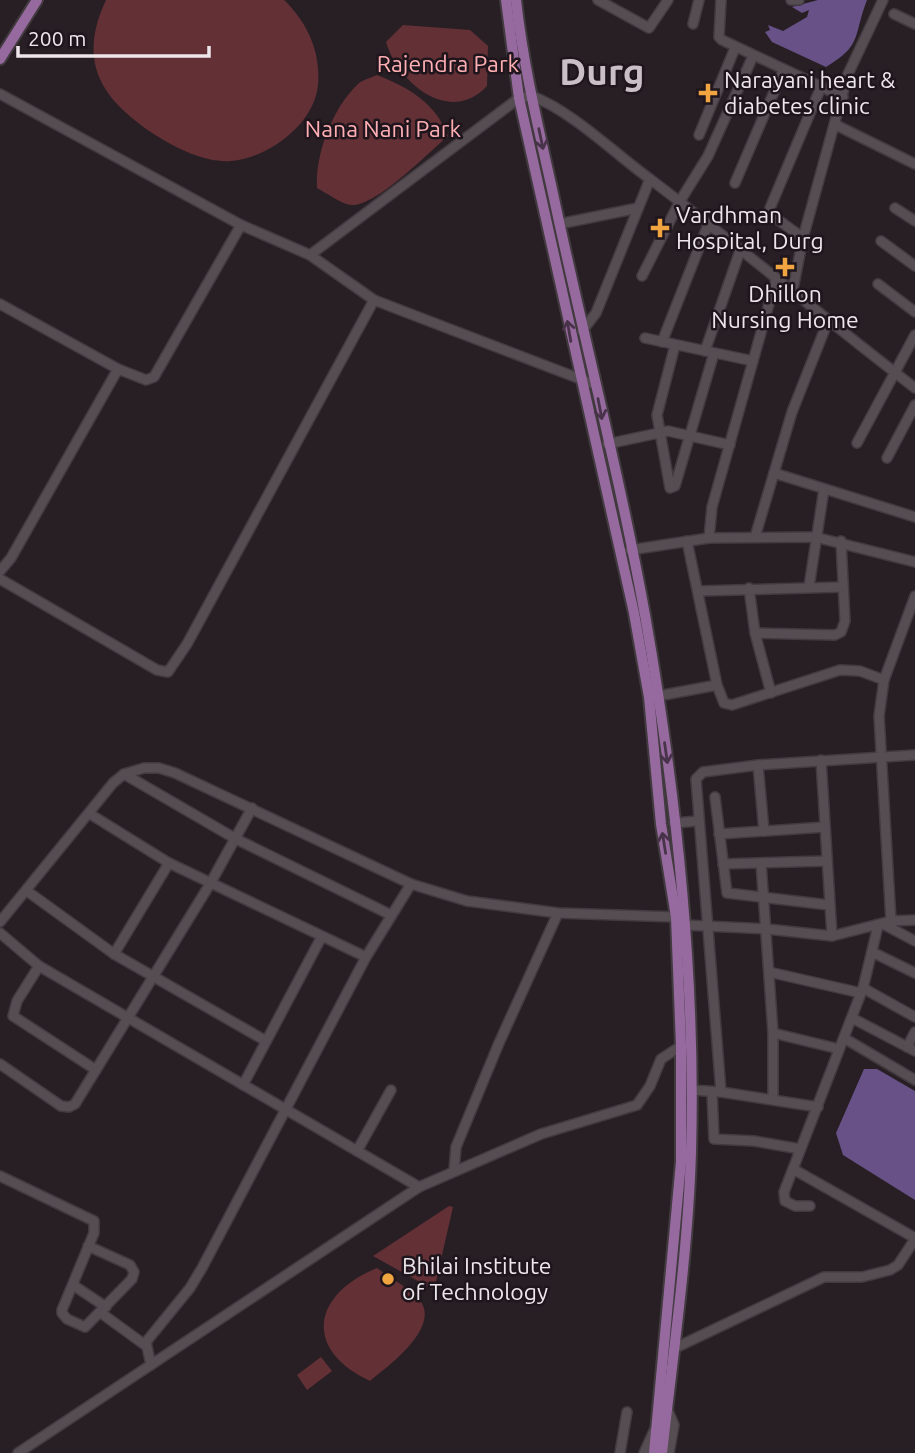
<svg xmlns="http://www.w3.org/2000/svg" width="915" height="1453" font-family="Ubuntu,sans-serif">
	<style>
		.green { fill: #623035 }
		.water { fill: #675187 }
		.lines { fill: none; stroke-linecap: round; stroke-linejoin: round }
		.minor-casing { stroke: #413a3f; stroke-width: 12 }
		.major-casing { stroke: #413a3f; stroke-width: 14 }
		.minor { stroke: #564d53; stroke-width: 9 }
		.major { stroke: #976a9f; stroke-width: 10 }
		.oneway { stroke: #48334a }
		.poi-dot { fill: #f1a540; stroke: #1e161c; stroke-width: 2.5 }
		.labels { text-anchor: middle; stroke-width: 5; stroke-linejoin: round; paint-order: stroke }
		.park-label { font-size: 23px; fill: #ffafb4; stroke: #1e161c }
		.poi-label { font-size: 23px; fill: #ede7eb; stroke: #1e161c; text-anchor: start }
		.town-label { font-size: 37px; font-weight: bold; fill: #cabfc6; stroke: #1e161c }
	</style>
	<rect width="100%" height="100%" fill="#281f25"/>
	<g class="green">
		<path d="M106 0H284C307 22 321 52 318 85 314 125 268 158 231 161 207 163 177 149 157 136 103 101 76 64 106 0Z"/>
		<path d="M403 25 470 30 488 46 487 86C450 126 398 83 386 42Z"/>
		<path d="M377 75C409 88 435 102 448 136 428 153 376 207 351 205 341 204 327 193 317 188 315 155 332 109 357 85 361 80 371 78 377 75Z"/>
		<path d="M449 1206 453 1207 434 1290 373 1256Z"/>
		<path d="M377 1268C390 1278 407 1287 418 1298 444 1326 388 1366 370 1381 302 1349 313 1294 377 1268Z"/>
		<path d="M321 1357 332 1371 307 1390 297 1375Z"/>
	</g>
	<g class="water">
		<path d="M818 0H867C853 36 863 45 826 67L772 42 765 32 770 30 768 25 783 31 807 17 809 10 802 13 792 7Z"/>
		<path d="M864 1069H877L915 1091V1200L843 1155 836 1133Z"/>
	</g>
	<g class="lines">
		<defs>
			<g id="minor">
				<path d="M598 0 649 28 668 0"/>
				<path d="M721 0 719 37 722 40 843 97"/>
				<path d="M791 0H799"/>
				<path d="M894 14 915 24"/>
				<path d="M693 24 699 0"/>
				<path d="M0 94 241 225 310 255 374 300 596 385"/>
				<path d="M836 125 915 164"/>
				<path d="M699 135 735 48"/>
				<path d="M735 183 783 71"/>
				<path d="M895 208 915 221"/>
				<path d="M559 224 638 208"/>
				<path d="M803 238 773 216 770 208 821 87"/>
				<path d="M881 241 915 266"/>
				<path d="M310 255 519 98 532 96C573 112 614 153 650 179 740 247 826 320 915 388"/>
				<path d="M642 276 680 201 708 156 753 56"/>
				<path d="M878 284 915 312"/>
				<path d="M792 294 803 238 848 74 883 0"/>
				<path d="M0 304 118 369"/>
				<path d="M582 331 596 313 650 179"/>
				<path d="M645 338 753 361 776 279"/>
				<path d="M662 342 708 225"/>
				<path d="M675 345 657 415 670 488 675 486 714 353"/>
				<path d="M705 351 740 251"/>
				<path d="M857 443 915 335"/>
				<path d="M607 444 668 431 730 445"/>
				<path d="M887 458 915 405"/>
				<path d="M774 473 915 517"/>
				<path d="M755 537 792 412 828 321"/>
				<path d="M709 538 712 507 753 361"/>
				<path d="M687 541 717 685 724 703 732 705 840 670 860 671 884 680"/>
				<path d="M630 550 709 538 815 537 915 562"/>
				<path d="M0 571 11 558 118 369 146 380 154 377 241 225"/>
				<path d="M0 579 157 670 168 672 187 644 374 300"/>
				<path d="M809 587 824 489"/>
				<path d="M749 588 755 633 771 693"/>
				<path d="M698 591 843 587"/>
				<path d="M755 633 835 635 841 632 845 621 841 541"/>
				<path d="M658 696 717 685"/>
				<path d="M821 760 832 936"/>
				<path d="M758 765 764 831"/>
				<path d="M124 774 236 839 391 915"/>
				<path d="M715 797 727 893 829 905"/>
				<path d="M90 814 169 863 366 957"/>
				<path d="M674 823 698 821"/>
				<path d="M719 834 825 827"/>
				<path d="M761 863 773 1033V1098"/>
				<path d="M723 864 826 861"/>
				<path d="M27 891 114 954 266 1041"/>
				<path d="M891 921 879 716 884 680 915 596"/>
				<path d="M0 922 113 783 124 774 144 768H159L175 773 411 884 467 901 558 913 676 917 684 925 767 929 832 936 891 921 915 920"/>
				<path d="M883 924 915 941"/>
				<path d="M0 933 39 966 419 1187"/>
				<path d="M872 952 915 973"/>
				<path d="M114 954 169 863"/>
				<path d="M39 966 17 1001 13 1016 96 1070"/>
				<path d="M769 972 861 993"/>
				<path d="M863 988 915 1017"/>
				<path d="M852 1018 915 1051"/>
				<path d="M773 1033 839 1049"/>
				<path d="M844 1038 915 1080"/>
				<path d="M907 1047 915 1032"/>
				<path d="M0 1064 61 1106 69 1107 75 1104 210 884 252 808"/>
				<path d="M243 1085 321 938"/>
				<path d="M692 1090 721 1092 696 779 703 772 758 765 915 755"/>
				<path d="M712 1092 714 1139 754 1141 800 1149"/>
				<path d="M721 1092 818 1107"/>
				<path d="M357 1151 391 1090"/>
				<path d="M793 1169 915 1238"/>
				<path d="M454 1171 456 1147 499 1043 558 913"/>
				<path d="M0 1176 94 1221V1233L62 1310V1313L67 1319 85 1327 132 1279 134 1272 130 1265 88 1246"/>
				<path d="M810 1206H795L785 1201 784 1192 863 988 878 926"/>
				<path d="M73 1285 106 1307"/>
				<path d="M101 1313 145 1345"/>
				<path d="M675 1348 824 1277H862L890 1270 898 1265 915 1239"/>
				<path d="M151 1365 146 1342 190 1288 202 1268 366 957 411 884"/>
				<path d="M668 1411 674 1425 669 1453"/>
				<path d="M18 1453 419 1187 541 1134 637 1105 650 1086 661 1059 681 1046"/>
				<path d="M620 1453 627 1412"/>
				<path d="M644 1453 654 1431"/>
			</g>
			<g id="major">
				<path d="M506 0 519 98 634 613 649 697 661 824 676 917 681 1046V1162L654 1453"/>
				<path d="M516 0C523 64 538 126 552 189 582 331 619 472 645 615 676 791 696 973 691 1152 688 1252 673 1354 662 1453"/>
				<path d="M0 59 37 0"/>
			</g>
		</defs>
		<use href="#minor" class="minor-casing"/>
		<use href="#major" class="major-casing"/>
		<use href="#minor" class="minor"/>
		<use href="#major" class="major"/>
	</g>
	<defs><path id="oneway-shaft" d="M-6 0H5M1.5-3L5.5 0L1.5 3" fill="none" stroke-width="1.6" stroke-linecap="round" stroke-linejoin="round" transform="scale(1.75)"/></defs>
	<g class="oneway">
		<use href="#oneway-shaft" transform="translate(541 139) rotate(78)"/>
		<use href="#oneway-shaft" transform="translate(569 331) rotate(-100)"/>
		<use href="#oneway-shaft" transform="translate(600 409) rotate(79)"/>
		<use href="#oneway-shaft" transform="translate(666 753) rotate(82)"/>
		<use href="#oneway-shaft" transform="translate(664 843) rotate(-99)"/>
	</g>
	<g class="poi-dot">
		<path d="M704.5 82.5h7v7h7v7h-7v7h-7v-7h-7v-7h7z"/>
		<path d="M656.5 217.5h7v7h7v7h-7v7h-7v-7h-7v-7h7z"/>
		<path d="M781.5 256.5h7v7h7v7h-7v7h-7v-7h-7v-7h7z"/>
		<circle cx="388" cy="1279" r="7"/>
	</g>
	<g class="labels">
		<g class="park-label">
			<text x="448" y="72">Rajendra Park</text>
			<text x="383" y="137">Nana Nani Park</text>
		</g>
		<g class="poi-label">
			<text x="724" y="88">Narayani heart &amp;<tspan x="724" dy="26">diabetes clinic</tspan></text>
			<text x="676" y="223">Vardhman<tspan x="676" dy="26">Hospital, Durg</tspan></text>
			<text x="785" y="302" text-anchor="middle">Dhillon<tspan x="785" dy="26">Nursing Home</tspan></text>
			<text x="402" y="1274">Bhilai Institute<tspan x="402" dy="26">of Technology</tspan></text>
		</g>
		<g class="town-label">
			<text x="602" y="85">Durg</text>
		</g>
	</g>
	<path d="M18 46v10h191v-10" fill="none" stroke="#ede7eb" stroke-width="3.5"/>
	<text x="28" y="46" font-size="21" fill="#ede7eb" stroke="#1e161c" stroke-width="5" paint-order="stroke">200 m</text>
</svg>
